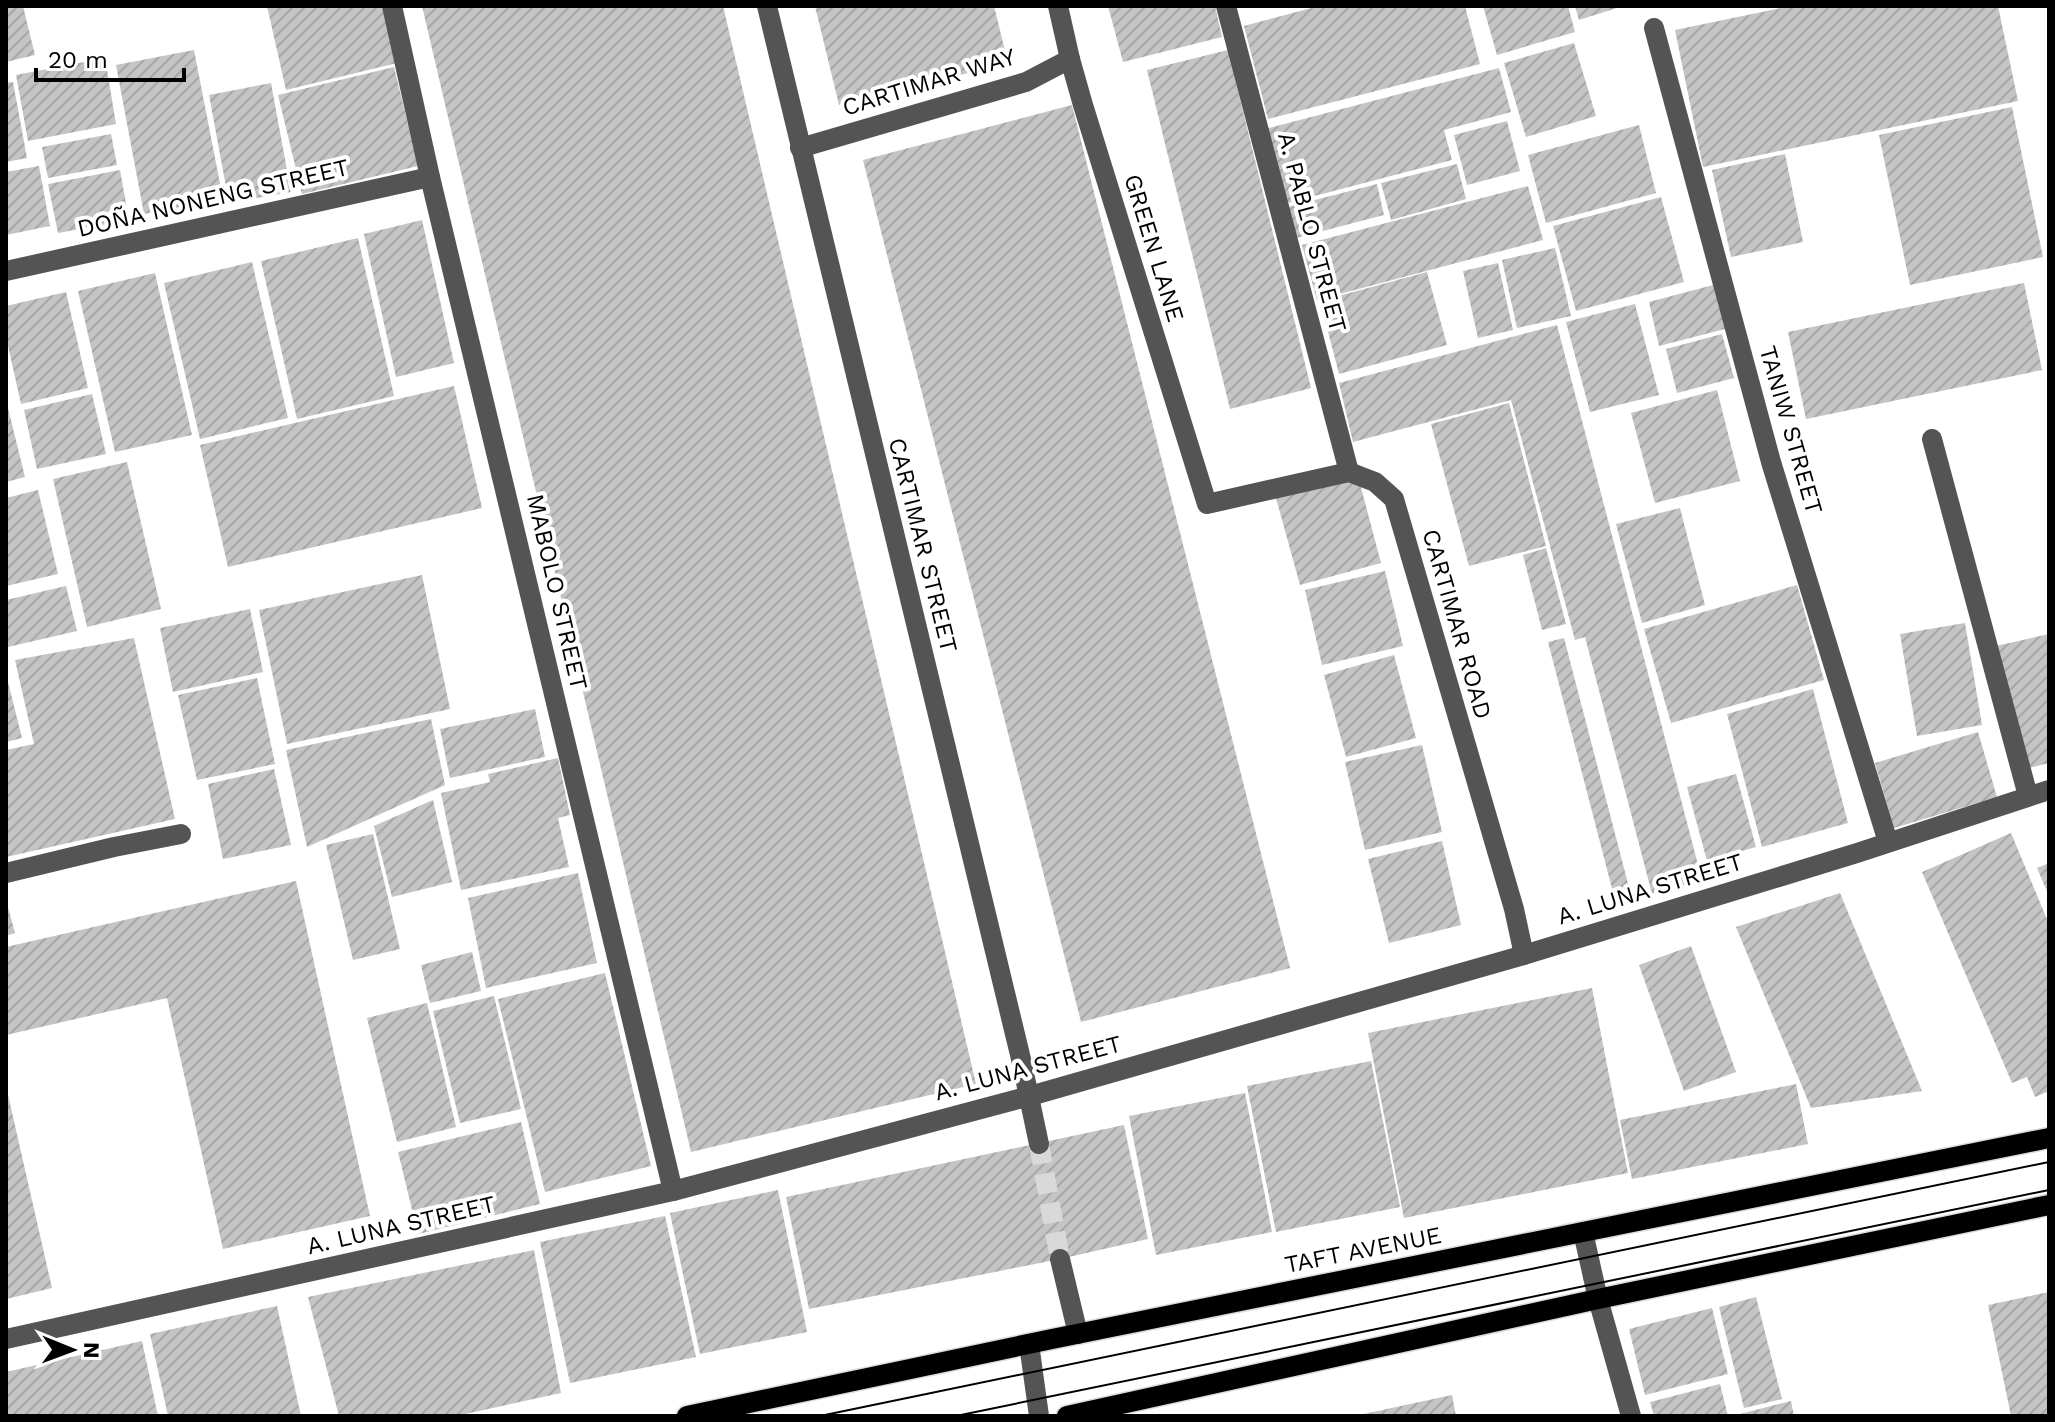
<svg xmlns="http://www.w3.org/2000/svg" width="2055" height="1422" font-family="'Work Sans',sans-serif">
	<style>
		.building { fill: url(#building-hatch) }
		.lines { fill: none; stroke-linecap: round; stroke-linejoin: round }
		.minor-tunnel { stroke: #d9d9d9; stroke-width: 20; stroke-dasharray: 20 10; stroke-linecap: butt }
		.major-casing { stroke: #dbdbdb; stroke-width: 23 }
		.minor { stroke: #545454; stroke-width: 20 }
		.major { stroke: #000; stroke-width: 20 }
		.tram { stroke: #000; stroke-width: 2 }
		.labels { text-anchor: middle; stroke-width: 8; stroke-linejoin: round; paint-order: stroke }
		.street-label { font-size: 24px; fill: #000; stroke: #fff }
	</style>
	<defs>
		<pattern id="building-hatch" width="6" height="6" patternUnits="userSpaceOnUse" patternTransform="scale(2)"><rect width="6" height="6" fill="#c4c4c4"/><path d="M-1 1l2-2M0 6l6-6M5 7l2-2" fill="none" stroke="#a7a7a7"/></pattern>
	</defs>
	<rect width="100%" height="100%" fill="#fff"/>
	<g class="building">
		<path d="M6 6H23L35 55 6 62Z"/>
		<path d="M267 6H384L397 63 286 90Z"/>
		<path d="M422 6H723L976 1084 691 1152Z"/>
		<path d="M815 6H994L1008 63 839 105Z"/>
		<path d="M1108 6H1215L1222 37 1123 62Z"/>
		<path d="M1319 6H1465L1480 64 1268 119 1244 26Z"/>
		<path d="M1483 6H1568L1575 32 1497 55Z"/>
		<path d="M1575 6H1620V7L1579 20Z"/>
		<path d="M1791 6H1998L2018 101 1703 167 1675 30Z"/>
		<path d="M1574 43 1596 116 1526 137 1504 63Z"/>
		<path d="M194 50 223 199 144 214 116 65Z"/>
		<path d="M1228 50 1311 388 1230 409 1147 70Z"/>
		<path d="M105 58 116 124 28 141 16 75Z"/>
		<path d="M394 67 418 166 302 194 278 95Z"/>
		<path d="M1499 68 1511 112 1444 130 1452 160 1284 204 1265 129Z"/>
		<path d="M13 82 27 158 6 162V83Z"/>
		<path d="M271 83 291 192 229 203 209 95Z"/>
		<path d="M1072 105 1290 968 1081 1022 863 160Z"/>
		<path d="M2012 107 2043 257 1910 285 1879 135Z"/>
		<path d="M1507 121 1520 171 1467 185 1454 135Z"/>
		<path d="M1639 125 1656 193 1546 223 1528 155Z"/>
		<path d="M111 134 117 165 48 178 42 147Z"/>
		<path d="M1785 154 1803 242 1731 257 1712 170Z"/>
		<path d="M1457 164 1466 199 1391 220 1381 183Z"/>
		<path d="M39 166 50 226 6 235V172Z"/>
		<path d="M120 170 129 220 58 233 48 184Z"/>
		<path d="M1377 184 1384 215 1296 238 1288 207Z"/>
		<path d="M1528 186 1543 240 1317 300 1302 245Z"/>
		<path d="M1661 197 1684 282 1576 311 1553 226Z"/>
		<path d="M422 220 454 363 396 377 364 234Z"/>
		<path d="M358 238 394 396 297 419 261 261Z"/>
		<path d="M1555 248 1571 316 1517 328 1502 260Z"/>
		<path d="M252 262 288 418 200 439 164 283Z"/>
		<path d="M1498 263 1513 330 1478 338 1463 271Z"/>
		<path d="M1427 272 1447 345 1339 374 1320 301Z"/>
		<path d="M155 273 192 435 115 452 78 291Z"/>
		<path d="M2024 283 2042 370 1806 419 1788 332Z"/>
		<path d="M1713 285 1725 329 1659 346 1649 302Z"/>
		<path d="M66 292 88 388 21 404 6 337V306Z"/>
		<path d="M1635 304 1659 395 1590 412 1566 322Z"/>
		<path d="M1557 325 1702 880 1652 894 1585 637 1575 640 1511 400 1353 442 1339 383Z"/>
		<path d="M1722 334 1734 378 1677 393 1666 349Z"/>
		<path d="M454 386 482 508 228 567 200 445Z"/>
		<path d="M1717 390 1740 481 1655 503 1631 413Z"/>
		<path d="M92 394 106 454 37 469 24 410Z"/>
		<path d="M6 400 25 477 6 482Z"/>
		<path d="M1509 403 1546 546 1469 566 1431 424Z"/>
		<path d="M127 462 161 609 87 627 53 479Z"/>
		<path d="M1358 476 1381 563 1300 585 1276 498Z"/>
		<path d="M38 490 58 574 6 586V498Z"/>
		<path d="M1680 508 1705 605 1642 623 1616 524Z"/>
		<path d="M1546 548 1566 624 1542 630 1523 555Z"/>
		<path d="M1385 571 1403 646 1322 665 1305 590Z"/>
		<path d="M422 575 450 709 287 744 259 610Z"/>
		<path d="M1797 585 1824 680 1671 723 1644 629Z"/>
		<path d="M66 586 77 631 8 647 6 638V600Z"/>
		<path d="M250 609 263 672 173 692 160 628Z"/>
		<path d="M1965 623 1982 725 1917 736 1900 634Z"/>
		<path d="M2049 634V763L2025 769 1996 646Z"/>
		<path d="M134 638 175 819 6 857V750L34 744 15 660Z"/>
		<path d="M1564 638 1631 895 1615 900 1548 642Z"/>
		<path d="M1394 655 1416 738 1346 757 1324 675Z"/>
		<path d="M6 674 22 738 6 742Z"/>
		<path d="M257 678 275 764 197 780 178 695Z"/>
		<path d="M1813 689 1848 823 1762 847 1727 714Z"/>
		<path d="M535 709 545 757 450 778 440 729Z"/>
		<path d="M431 719 445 785 307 847 286 750Z"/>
		<path d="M1978 732 1997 797 1894 828 1875 763Z"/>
		<path d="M1422 745 1442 832 1365 850 1345 762Z"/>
		<path d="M558 758 570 815 558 818 569 867 461 890 441 793 490 782 488 774Z"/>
		<path d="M274 769 291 845 223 859 208 784Z"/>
		<path d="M1736 774 1756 847 1707 861 1687 787Z"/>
		<path d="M433 800 452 882 392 897 374 826Z"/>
		<path d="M2011 833 2049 924V1091L2035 1097 2027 1077 2012 1083 1922 872Z"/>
		<path d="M373 834 400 949 353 960 326 845Z"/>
		<path d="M1442 841 1461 925 1389 943 1368 859Z"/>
		<path d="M2049 863V896L2037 868Z"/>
		<path d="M578 873 597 963 486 988 468 898Z"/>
		<path d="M296 881 370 1216 223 1249 167 998 6 1035V947Z"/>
		<path d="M1840 893 1922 1091 1811 1108 1736 927Z"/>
		<path d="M6 900 15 933 6 936Z"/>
		<path d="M1691 946 1736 1072 1684 1091 1639 965Z"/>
		<path d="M472 952 481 991 430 1003 421 965Z"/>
		<path d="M605 973 651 1166 545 1192 498 999Z"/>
		<path d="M1592 988 1628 1173 1404 1218 1368 1033Z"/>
		<path d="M494 996 521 1109 460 1123 433 1011Z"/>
		<path d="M427 1003 456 1127 397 1142 367 1018Z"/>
		<path d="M1371 1061 1400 1207 1276 1232 1247 1086Z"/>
		<path d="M1796 1084 1808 1144 1632 1179 1620 1120Z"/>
		<path d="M6 1086 52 1288 6 1299Z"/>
		<path d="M1245 1093 1272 1232 1156 1255 1129 1116Z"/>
		<path d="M521 1122 540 1204 418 1234 398 1152Z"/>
		<path d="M1124 1125 1148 1239 1060 1259 809 1309 786 1197Z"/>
		<path d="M778 1190 807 1332 700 1354 670 1213Z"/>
		<path d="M665 1216 696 1357 570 1383 540 1242Z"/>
		<path d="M534 1250 561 1393 456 1416H339L308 1297Z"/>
		<path d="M2049 1292V1416H2011L1988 1305Z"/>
		<path d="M1756 1297 1782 1399 1744 1408 1719 1307Z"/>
		<path d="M277 1306 301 1416H168L150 1334Z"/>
		<path d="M1712 1308 1728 1374 1645 1395 1629 1329Z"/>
		<path d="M142 1341 158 1416H6V1372Z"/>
		<path d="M1720 1384 1728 1416H1654L1650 1402Z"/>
		<path d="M1452 1395 1456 1416H1360L1359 1415Z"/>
		<path d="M1791 1401 1794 1416H1736V1415Z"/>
	</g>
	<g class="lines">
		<path class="minor-tunnel" d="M1039 1144 1060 1259"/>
		<defs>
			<g id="major">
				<path d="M687 1416 1052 1339 2049 1138"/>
				<path d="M1067 1416 1598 1299 2049 1205"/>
			</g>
		</defs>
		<use href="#major" class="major-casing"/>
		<g class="minor">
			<path d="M392 6 430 177 673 1191"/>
			<path d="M767 6 1021 1059 1039 1144"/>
			<path d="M1058 6 1070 59 1083 105 1207 504 1349 472 1375 482 1394 499 1514 909 1524 955"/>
			<path d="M1226 6 1349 472"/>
			<path d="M1654 28 1771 462 1888 842"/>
			<path d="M800 148 1026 82 1070 59"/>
			<path d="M6 271 430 177"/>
			<path d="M1932 439 2028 796"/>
			<path d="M6 873 114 847 181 834"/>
			<path d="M1583 1232 1598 1299 1631 1416"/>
			<path d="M1060 1259 1078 1334"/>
			<path d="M6 1339 673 1191 1030 1096 1524 955 1857 853 2049 790"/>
			<path d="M1029 1344 1039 1416"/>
		</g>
		<use href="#major" class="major"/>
		<g class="tram">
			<path d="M820 1416 2049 1162"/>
			<path d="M956 1416 2049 1190"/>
		</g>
	</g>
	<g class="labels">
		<g class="street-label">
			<text transform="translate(929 82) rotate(-17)" y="8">CARTIMAR WAY</text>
			<text transform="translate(213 198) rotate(-13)" y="8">DOÑA NONENG STREET</text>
			<text transform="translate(1312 232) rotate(75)" y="8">A. PABLO STREET</text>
			<text transform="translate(1154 248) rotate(73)" y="8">GREEN LANE</text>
			<text transform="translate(1791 430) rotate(74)" y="8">TANIW STREET</text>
			<text transform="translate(923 545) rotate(76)" y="8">CARTIMAR STREET</text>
			<text transform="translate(557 592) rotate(77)" y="8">MABOLO STREET</text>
			<text transform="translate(1457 624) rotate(74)" y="8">CARTIMAR ROAD</text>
			<text transform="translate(1650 889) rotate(-17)" y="8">A. LUNA STREET</text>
			<text transform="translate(1028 1068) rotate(-15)" y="8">A. LUNA STREET</text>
			<text transform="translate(401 1225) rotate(-13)" y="8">A. LUNA STREET</text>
			<text transform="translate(1363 1250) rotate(-11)" y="8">TAFT AVENUE</text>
		</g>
	</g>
	<rect width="2055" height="1422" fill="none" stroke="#000000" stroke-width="16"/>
	<g transform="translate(72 1350) rotate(91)" stroke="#ffffff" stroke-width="6" paint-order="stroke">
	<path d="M0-6L14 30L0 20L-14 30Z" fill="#000000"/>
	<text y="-12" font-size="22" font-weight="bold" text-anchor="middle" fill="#000000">N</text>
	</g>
	<path d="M36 68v12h148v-12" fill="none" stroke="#000000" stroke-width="4"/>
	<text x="48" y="68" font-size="24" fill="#000000" stroke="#ffffff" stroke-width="6" paint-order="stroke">20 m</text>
</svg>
